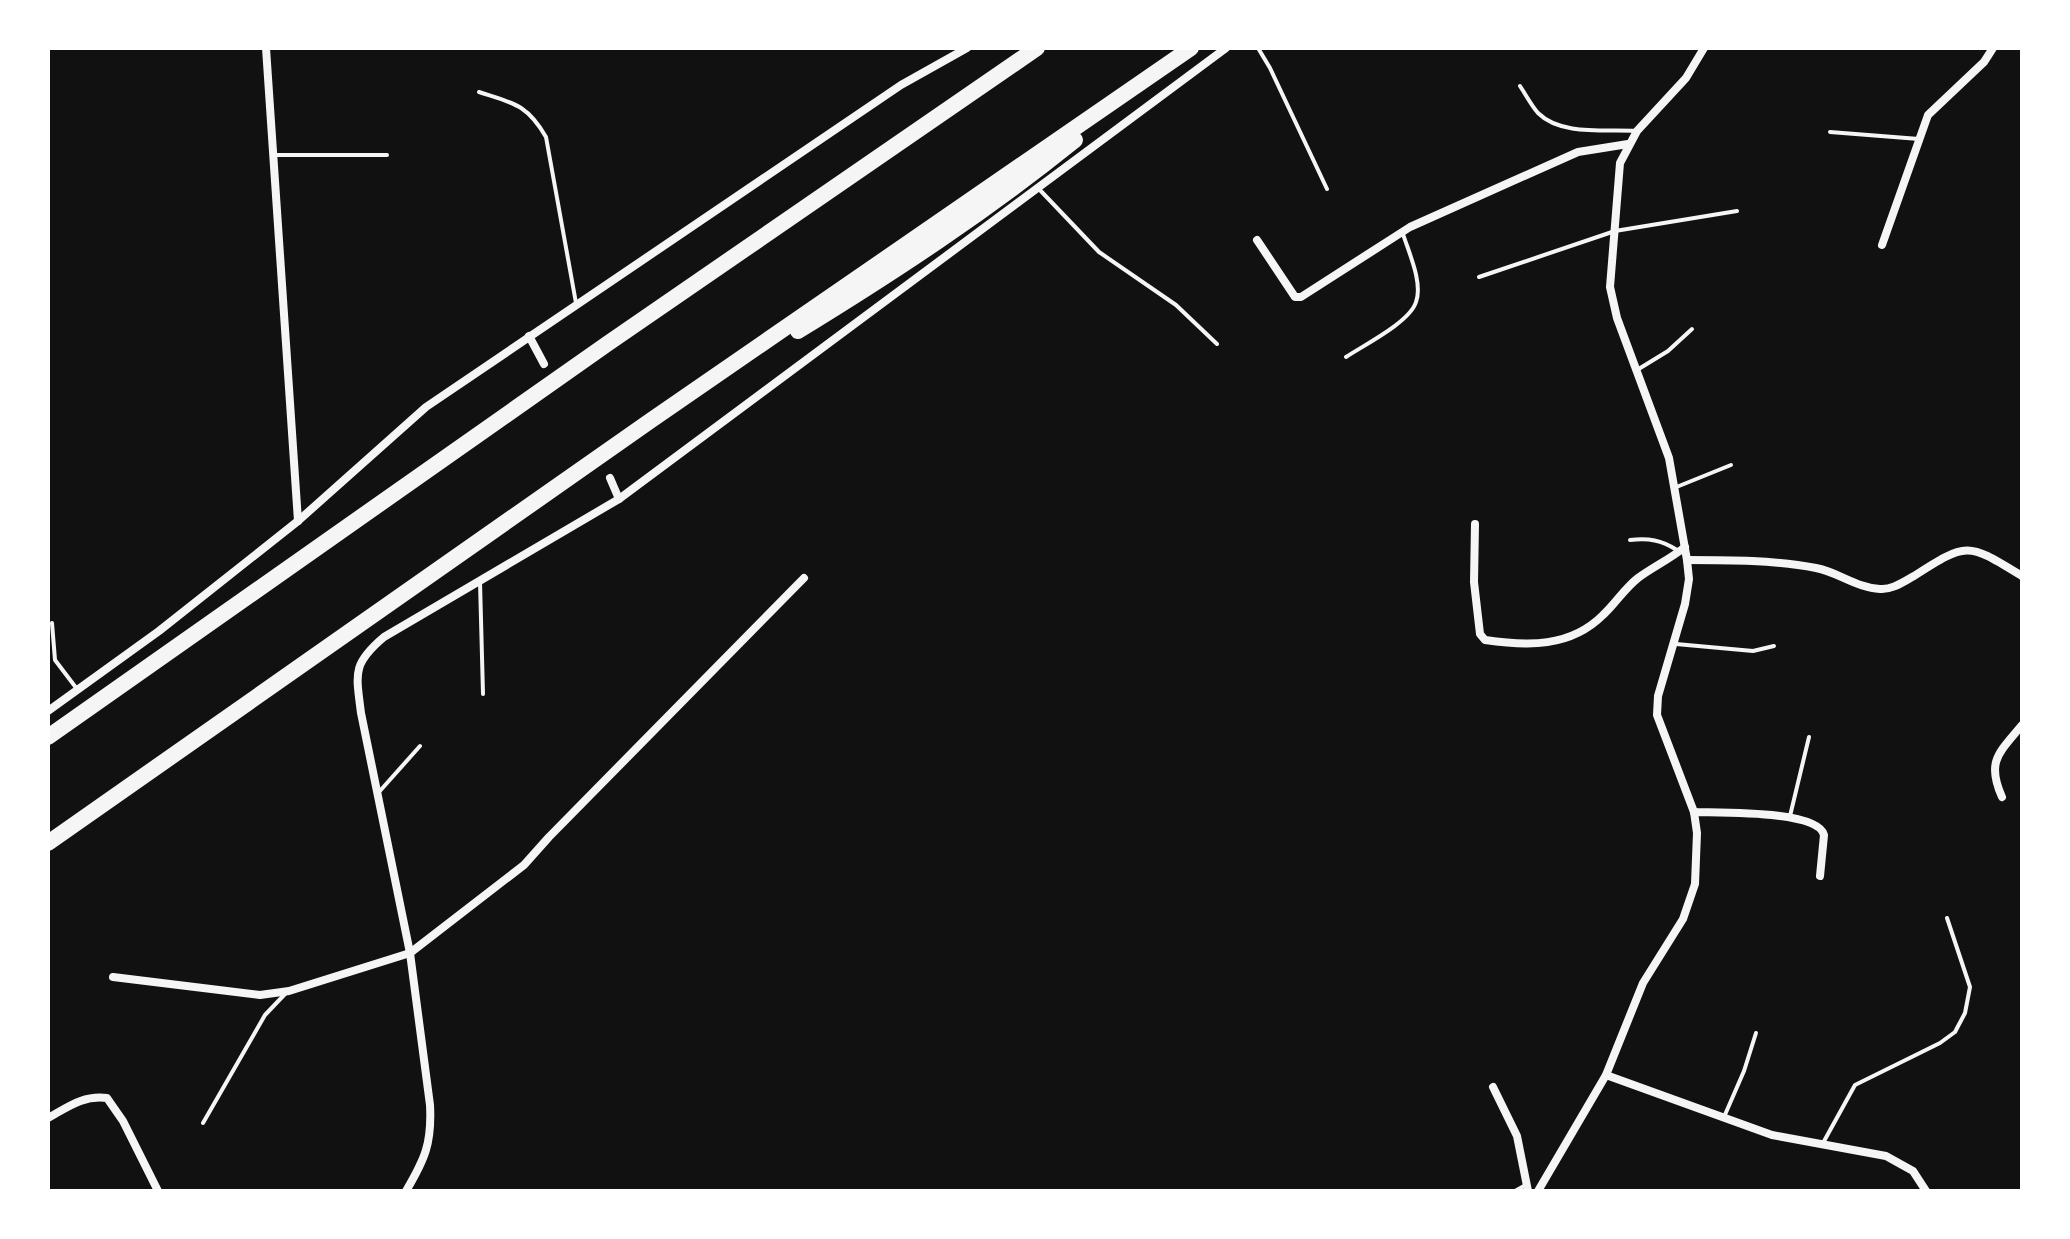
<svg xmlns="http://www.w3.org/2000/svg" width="2070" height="1239" font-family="'PT Sans',sans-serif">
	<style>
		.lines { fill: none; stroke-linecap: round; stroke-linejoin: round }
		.service { stroke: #f5f5f5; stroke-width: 4 }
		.minor { stroke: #f5f5f5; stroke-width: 8 }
		.motorway { stroke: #f5f5f5; stroke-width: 16 }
	</style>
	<rect width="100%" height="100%" fill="#111"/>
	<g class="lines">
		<g class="service">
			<path d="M1258 48 1270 68 1327 189"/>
			<path d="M1520 86C1526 95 1531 105 1538 113 1561 136 1606 129 1636 131"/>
			<path d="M479 92C513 103 527 104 546 137L576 303"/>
			<path d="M1830 132 1919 139"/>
			<path d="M276 155H387"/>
			<path d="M1038 188 1099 252 1176 305 1217 344"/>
			<path d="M1479 277 1615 231 1737 211"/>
			<path d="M1346 357C1364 345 1410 322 1416 302 1423 283 1409 253 1403 234"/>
			<path d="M1637 370 1668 351 1692 329"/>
			<path d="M1674 488 1731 465"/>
			<path d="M1630 540C1649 538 1661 540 1677 550"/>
			<path d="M480 582 483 694"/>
			<path d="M52 623 55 660 77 689"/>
			<path d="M1676 644 1753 651 1774 646"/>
			<path d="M379 792 420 746"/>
			<path d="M1790 816 1809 737"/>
			<path d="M1724 1117 1744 1071 1756 1033"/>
			<path d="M203 1123 265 1015 285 994"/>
			<path d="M1823 1143 1855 1085 1940 1043 1955 1032 1965 1013 1970 987 1947 918"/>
			<path d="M1515 1191 1524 1186"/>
		</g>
		<g class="minor">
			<path d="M266 48 298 521"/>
			<path d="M1257 240 1295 297H1301L1410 227 1578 152 1628 144"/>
			<path d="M1882 245 1928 115 1984 62 1993 48"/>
			<path d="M529 336 544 364"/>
			<path d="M610 478 619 499"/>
			<path d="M1475 524 1474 582 1480 634 1485 640C1527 646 1570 648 1603 615 1615 604 1624 589 1638 578 1653 567 1670 559 1685 547"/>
			<path d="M1687 560C1730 560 1774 560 1816 568 1838 572 1857 588 1880 589 1892 590 1903 582 1914 576 1968 541 1968 543 2022 576"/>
			<path d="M48 711 159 631 298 521 426 407 901 85 967 48"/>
			<path d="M2002 797C1986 761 1999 753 2022 725"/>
			<path d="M1694 812C1718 813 1818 810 1824 835L1820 876"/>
			<path d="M113 977 260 995 289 991 410 953 524 865 549 837 804 578"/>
			<path d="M1606 1075 1772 1135 1886 1156 1913 1171 1926 1191"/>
			<path d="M1493 1087 1517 1136 1528 1191"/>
			<path d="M48 1118C68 1107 83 1095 107 1098L123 1121 158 1191"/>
			<path d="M406 1191C425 1159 432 1143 430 1105L410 953 361 713C356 673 352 664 384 637L619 499 1226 48"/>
			<path d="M1538 1191 1606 1075 1643 983 1683 919 1695 884 1697 833 1694 812 1657 715 1658 696 1685 604 1689 579 1687 560 1669 458 1617 318 1610 287 1620 163 1637 131 1686 78 1704 48"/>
		</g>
		<g class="motorway">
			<path d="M798 331C896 271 987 211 1075 140"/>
			<path d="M48 737 607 344 1037 48"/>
			<path d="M48 843 650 421 1191 48"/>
		</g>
	</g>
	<rect width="2070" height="1239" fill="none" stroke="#ffffff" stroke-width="100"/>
</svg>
